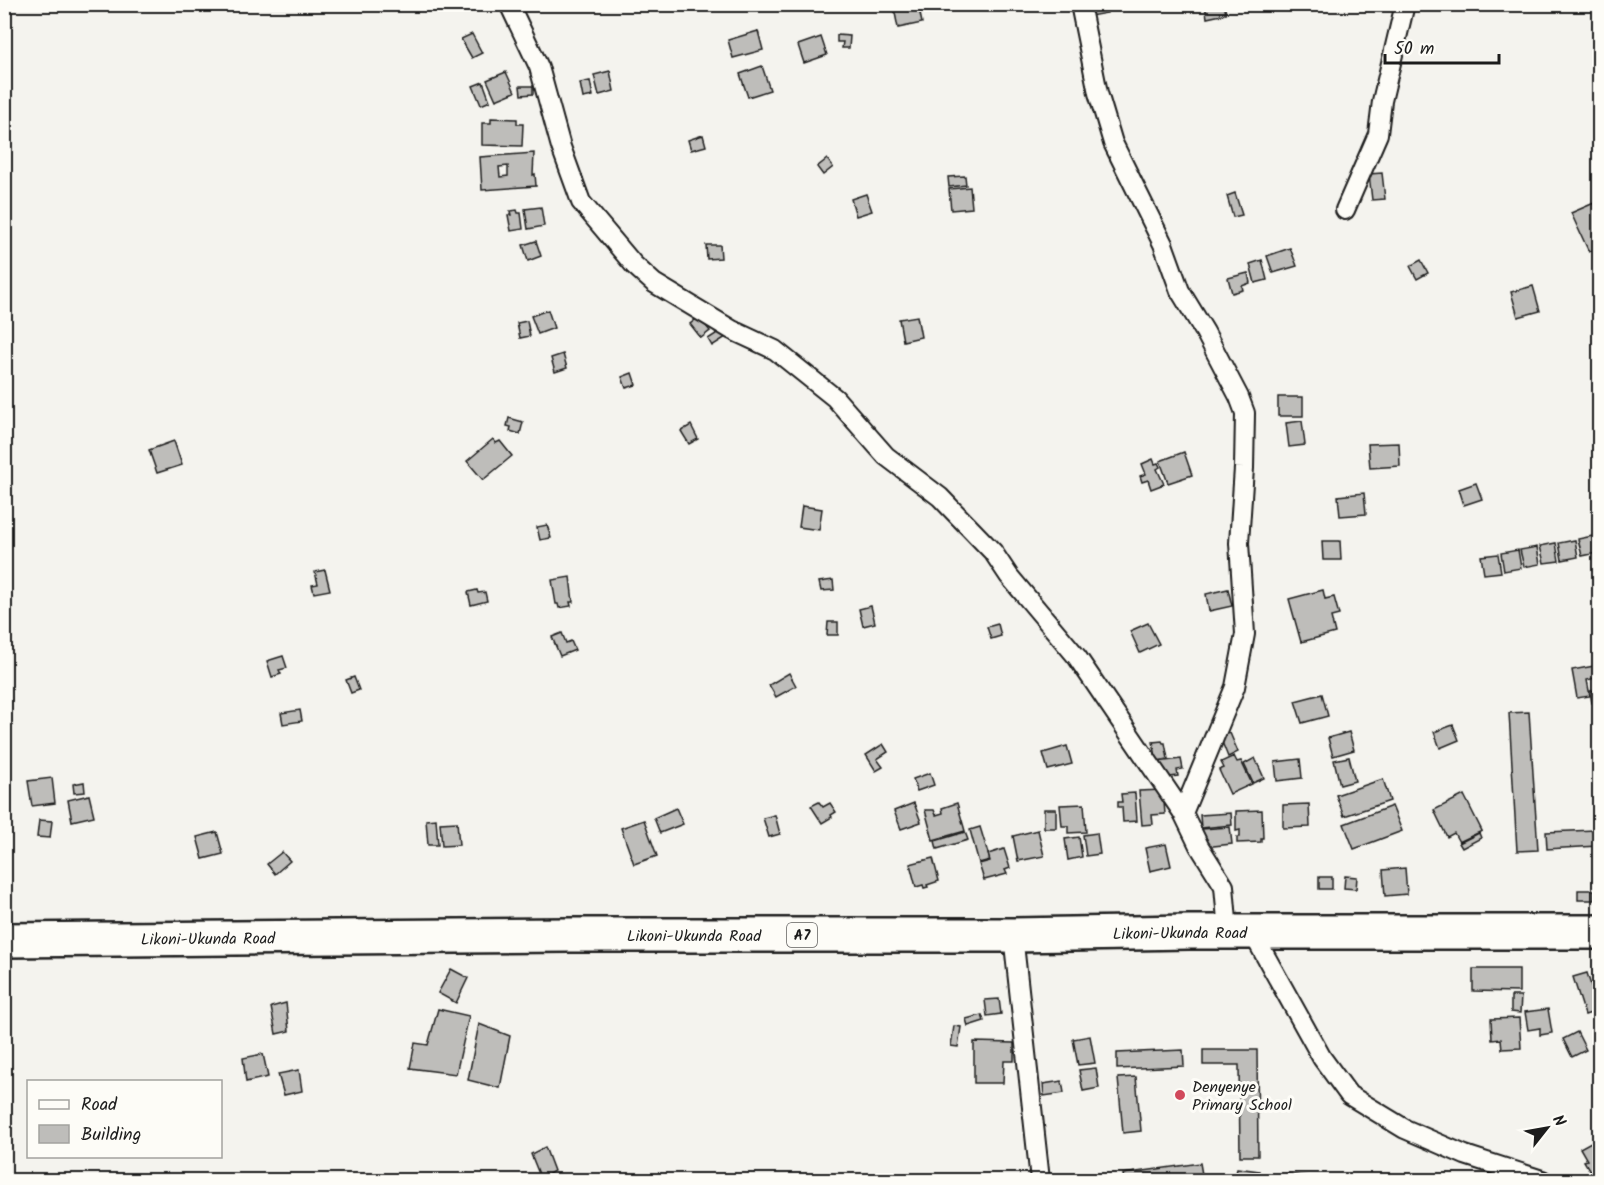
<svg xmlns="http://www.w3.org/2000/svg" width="1604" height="1185" font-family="Kalam,sans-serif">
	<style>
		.building { fill: #bebdba; stroke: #1c1c1c; stroke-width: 1.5; fill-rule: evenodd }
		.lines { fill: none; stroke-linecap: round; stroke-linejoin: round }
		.street-casing { stroke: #1c1c1c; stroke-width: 22 }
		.highway-casing { stroke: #1c1c1c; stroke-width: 38 }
		.street { stroke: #fdfcf7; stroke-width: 18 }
		.highway { stroke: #fdfcf7; stroke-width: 33 }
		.poi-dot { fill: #d1495b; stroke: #fdfcf7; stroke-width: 2 }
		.labels { text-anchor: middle; stroke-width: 6; stroke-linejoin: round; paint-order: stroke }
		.shield { fill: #fdfcf7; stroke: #605f5e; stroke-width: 1.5 }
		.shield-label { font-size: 15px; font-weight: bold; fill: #1c1c1c }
		.street-label { font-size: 16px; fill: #1c1c1c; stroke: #fdfcf7 }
		.poi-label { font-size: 16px; fill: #1c1c1c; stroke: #fdfcf7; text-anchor: start }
	</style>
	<rect width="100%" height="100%" fill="#f4f3ee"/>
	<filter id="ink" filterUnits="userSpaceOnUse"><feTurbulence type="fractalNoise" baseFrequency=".0167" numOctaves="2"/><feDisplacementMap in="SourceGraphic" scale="12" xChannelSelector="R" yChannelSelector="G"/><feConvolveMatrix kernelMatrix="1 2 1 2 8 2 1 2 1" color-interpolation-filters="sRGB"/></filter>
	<g filter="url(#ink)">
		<g class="building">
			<path d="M909 4H918L922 23 898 28 894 8Z"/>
			<path d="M1087 4H1105L1107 13 1090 16Z"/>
			<path d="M1205 4H1224L1226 14 1207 18Z"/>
			<path d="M758 31 763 50 733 58 728 40Z"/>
			<path d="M472 34 482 53 472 58 461 39Z"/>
			<path d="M837 35 850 36 849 48H842L843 42H837Z"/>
			<path d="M821 37 827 55 804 63 798 45Z"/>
			<path d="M762 66 770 90 748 97 740 74Z"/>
			<path d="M610 71 614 91 599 95 594 75Z"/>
			<path d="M506 72 515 92 496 100 487 80Z"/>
			<path d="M590 81 593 96 583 98 580 83Z"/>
			<path d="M483 82 490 101 481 105 473 86Z"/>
			<path d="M520 86H533V94L521 95Z"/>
			<path d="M491 118 517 119V124H523L522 146 482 145V123H491Z"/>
			<path d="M703 135 706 146 691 150 688 140Z"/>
			<path d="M534 153 533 175 535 174 536 186 482 190 480 157ZM508 166V176L500 177 499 167Z"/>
			<path d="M827 159 833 167 823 175 817 167Z"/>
			<path d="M1382 173 1385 199 1372 200 1369 174Z"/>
			<path d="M965 176 966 185 949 187 948 177Z"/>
			<path d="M970 187 972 208 951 210 949 189Z"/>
			<path d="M1235 193 1242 215 1233 217 1227 196Z"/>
			<path d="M866 194 872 211 856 216 851 199Z"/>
			<path d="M1594 203 1600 213V247L1589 252 1571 213Z"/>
			<path d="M541 207 544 226 528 229 525 209Z"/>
			<path d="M517 210 518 213H521L523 229 511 231 508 215H511L510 211Z"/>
			<path d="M536 241 541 256 528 261 523 245Z"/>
			<path d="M706 245H720L721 258 707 259Z"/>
			<path d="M1290 248 1297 266 1273 273 1267 256Z"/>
			<path d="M1262 260 1267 280 1255 283 1250 264Z"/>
			<path d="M1421 260 1428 273 1417 279 1410 266Z"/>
			<path d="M1248 273 1250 283 1242 286 1243 290 1232 293 1228 278Z"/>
			<path d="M1533 286 1540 311 1518 317 1511 292Z"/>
			<path d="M548 310 554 328 538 334 531 316Z"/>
			<path d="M917 316 921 337 903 341 899 319Z"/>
			<path d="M699 317 710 331 701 338 690 324Z"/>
			<path d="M527 321 530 336 520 338 517 323Z"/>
			<path d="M720 327 726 337 712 346 708 339 716 334 715 331Z"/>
			<path d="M563 354 567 368 555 372 551 358Z"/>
			<path d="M632 373 636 385 626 388 622 377Z"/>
			<rect x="1278" y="397" width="25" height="19"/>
			<path d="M509 418 523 422 520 434 510 431 511 427 507 426Z"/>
			<path d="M1302 421 1305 445 1289 447 1286 423Z"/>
			<path d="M691 425 698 439 689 444 681 431Z"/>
			<path d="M493 439 496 443 500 441 512 456 483 480 467 461Z"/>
			<path d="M174 441 182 465 157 473 149 450Z"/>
			<path d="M1399 443 1400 466 1370 468 1368 444Z"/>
			<path d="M1184 452 1192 475 1168 483 1160 461Z"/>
			<path d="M1153 459 1155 464 1158 463 1160 467 1157 469 1164 484 1151 489 1148 480 1142 482 1140 476 1146 474 1142 464Z"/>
			<path d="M1476 483 1482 499 1464 505 1459 489Z"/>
			<path d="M1364 493 1366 514 1340 516 1338 496Z"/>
			<path d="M802 506 822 509 819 530 799 527Z"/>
			<path d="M547 525 551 538 540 540 537 527Z"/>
			<path d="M1593 536 1597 553 1582 556 1578 539Z"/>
			<path d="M1575 540 1578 557 1562 560 1559 543Z"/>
			<path d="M1322 541H1340L1341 560H1323Z"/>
			<path d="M1556 543 1559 561 1544 563 1540 546Z"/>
			<path d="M1537 547 1540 564 1524 567 1520 550Z"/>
			<path d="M1518 550 1521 568 1504 571 1501 553Z"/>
			<path d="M1498 554 1501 572 1484 574 1481 556Z"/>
			<path d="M325 570 330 590 314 593 312 585 318 584 315 572Z"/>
			<path d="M570 577 573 602H570L571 606 559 608 558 604H556L552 580Z"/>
			<path d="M833 580 834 590 821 591 819 582Z"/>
			<path d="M1228 589 1232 606 1209 611 1206 594Z"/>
			<path d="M477 590 478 593 485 592 487 601 471 605 468 592Z"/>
			<path d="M1323 590 1325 599 1334 597 1339 615 1331 617 1335 633 1301 642 1289 599Z"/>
			<path d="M871 606 875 623 863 626 859 609Z"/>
			<path d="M828 622H838V635H827Z"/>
			<path d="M1148 623 1159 644 1140 653 1130 631Z"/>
			<path d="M998 624 1001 636 991 639 987 627Z"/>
			<path d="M562 633 566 643 571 641 575 650 560 656 552 637Z"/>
			<path d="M283 656 287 668 279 670 281 674 272 677 267 661Z"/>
			<path d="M1600 665V677L1587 680 1590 696 1577 698 1572 670Z"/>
			<path d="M789 673 796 686 776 697 769 685Z"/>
			<path d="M354 677 359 690 351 693 346 680Z"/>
			<path d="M1600 689V702L1592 703 1590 691Z"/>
			<path d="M1322 694 1328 716 1302 723 1295 701Z"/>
			<path d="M300 710 302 721 283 724 281 713Z"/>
			<path d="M1529 712 1538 850 1517 851 1509 713Z"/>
			<path d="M1453 725 1459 740 1440 748 1434 732Z"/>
			<path d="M1349 732 1354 750 1333 756 1328 738Z"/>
			<path d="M1230 733 1238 752 1228 757 1220 737Z"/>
			<path d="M1162 741 1163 743H1165L1168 759 1157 761 1153 742Z"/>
			<path d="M883 744 888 752 877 759 883 767 876 771 866 755Z"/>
			<path d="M1067 746 1072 764 1048 770 1043 753Z"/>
			<path d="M1234 756 1237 762 1241 761 1252 784 1230 794 1219 770 1224 768 1221 762Z"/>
			<path d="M1349 757 1355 781 1340 785 1334 760Z"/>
			<path d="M1255 758 1264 778 1253 783 1244 764Z"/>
			<path d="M1181 759 1183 769 1177 770 1178 776 1161 778 1157 762Z"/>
			<path d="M1300 759 1302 778 1277 781 1275 762Z"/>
			<path d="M930 773 934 785 917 791 913 779Z"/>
			<path d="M52 778 55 803 32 806 28 781Z"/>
			<path d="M1383 779 1390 801 1344 816 1336 795Z"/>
			<path d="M84 782 85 792 74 793 73 784Z"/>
			<path d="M1163 790 1165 814 1152 815 1153 824 1142 825 1139 791Z"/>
			<path d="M1135 793 1137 821 1123 822 1122 807H1118V802H1122L1121 794Z"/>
			<path d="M89 795 94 816 72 821 68 800Z"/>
			<path d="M1464 795 1482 831 1459 842 1454 833 1447 837 1434 810Z"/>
			<path d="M819 802 823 807 830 803 836 812 831 815 832 817 822 823 811 806Z"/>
			<path d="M914 803 921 822 901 829 894 811Z"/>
			<path d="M957 803 965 831 933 840 925 810H934L936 815 943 813 942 808Z"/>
			<path d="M1084 804 1086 832 1068 833V826H1062L1060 805Z"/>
			<path d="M1309 804 1310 827 1283 828V805Z"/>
			<path d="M1392 806 1402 831 1354 849 1344 824Z"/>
			<path d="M676 808 683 824 660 833 654 818Z"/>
			<rect x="1044" y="809" width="12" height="19"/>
			<path d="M1262 810 1263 838H1261V842L1237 843V837H1240V830L1236 831V811Z"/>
			<path d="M1231 813 1232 825 1201 828 1200 815Z"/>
			<path d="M775 815 780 834 769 837 763 818Z"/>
			<path d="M436 819 438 845H428L426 820Z"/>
			<path d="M39 820 52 821 50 838 37 837Z"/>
			<path d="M644 820 657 856 634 864 621 828Z"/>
			<path d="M457 822 459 845 442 846 440 823Z"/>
			<path d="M980 827 990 860 979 863 970 830Z"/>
			<path d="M1230 827 1232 844 1204 847 1202 829Z"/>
			<path d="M1038 830 1044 856 1018 861 1013 836Z"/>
			<path d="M1596 830 1597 846 1547 849 1546 832Z"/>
			<path d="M217 832 223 854 203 859 197 837Z"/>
			<path d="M965 832 968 840 937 849 935 841Z"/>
			<path d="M1097 833 1100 854 1086 856 1083 835Z"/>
			<path d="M1479 833 1481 838 1462 848 1459 843Z"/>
			<path d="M1079 837 1082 857 1068 860 1065 839Z"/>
			<path d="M1166 844 1171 866 1150 871 1145 848Z"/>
			<path d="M1004 849 1010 868 1005 870 1007 874 984 880 979 864 990 861 988 854Z"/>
			<path d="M282 852 290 861 275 874 267 864Z"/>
			<path d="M933 858 939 881 927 885 928 887 924 888 923 885 916 887 910 864Z"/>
			<path d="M1405 868 1407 894 1385 896 1383 870Z"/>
			<path d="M1345 876 1357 877 1356 889 1344 888Z"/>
			<rect x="1319" y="877" width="13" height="12"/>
			<rect x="1578" y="890" width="16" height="10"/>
			<path d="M451 969 468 978 456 1003 438 993Z"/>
			<path d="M1473 969H1519V992L1473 991Z"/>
			<path d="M1587 973 1594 995 1600 994V1010L1585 1015 1573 977Z"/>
			<path d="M1511 996H1521L1520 1013 1511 1012Z"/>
			<path d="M999 999 1001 1014 987 1016 985 1000Z"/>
			<path d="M286 1003 289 1031 276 1034 271 1007Z"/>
			<path d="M438 1009 469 1016 456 1074 410 1068 415 1043 428 1045Z"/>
			<path d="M1548 1009 1552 1033 1540 1035V1028L1528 1030 1525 1012Z"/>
			<path d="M982 1015 984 1021 968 1026 966 1019Z"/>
			<path d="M1519 1018 1521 1048 1502 1049 1501 1039 1492 1040 1491 1019Z"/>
			<path d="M479 1024 510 1036 500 1088 468 1080Z"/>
			<path d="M954 1026 961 1027 958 1047 951 1046Z"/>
			<path d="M1577 1032 1586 1050 1572 1057 1563 1039Z"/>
			<path d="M1090 1036 1095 1063 1078 1065 1073 1039Z"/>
			<path d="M974 1042 1014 1043V1061H1004L1003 1083H974Z"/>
			<path d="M1183 1050 1184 1066 1117 1069V1053Z"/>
			<path d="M1203 1050H1257L1258 1156H1240L1239 1065H1203Z"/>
			<path d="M263 1054 268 1077 246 1082 243 1058Z"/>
			<path d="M1096 1068 1099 1088 1083 1091 1079 1070Z"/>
			<path d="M299 1070 302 1091 284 1095 278 1074Z"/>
			<path d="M1136 1077 1141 1131 1123 1133 1118 1078Z"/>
			<path d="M1062 1081 1064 1093 1044 1096 1043 1084Z"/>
			<path d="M1600 1137V1166L1590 1171 1584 1161 1587 1160 1580 1148Z"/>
			<path d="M545 1147 554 1171 541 1179 531 1154Z"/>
			<path d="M1200 1163 1203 1180H1124L1123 1174Z"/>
			<path d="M1237 1168 1259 1171 1258 1177 1266 1178 1265 1180H1235Z"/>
			<path d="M1286 1174 1309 1177 1308 1180H1286Z"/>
		</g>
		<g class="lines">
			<defs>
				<g id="street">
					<path d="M509 4 539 67 561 147 581 202 634 265 654 283 732 330 775 350 835 398 886 456 940 497 993 552 1009 576 1077 657 1183 813 1199 846 1224 886 1228 932"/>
					<path d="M1080 4 1098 93 1113 143 1163 244 1180 291 1205 332 1239 397 1245 413 1244 468 1239 543 1245 634 1235 687 1183 813"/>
					<path d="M1345 210 1378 134 1382 101 1405 4"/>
					<path d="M1252 932 1322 1058 1349 1095 1405 1129 1465 1155 1542 1180"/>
					<path d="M1013 935 1040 1180"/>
				</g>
				<g id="highway">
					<path id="s1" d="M4 940 570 935H1013L1189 932H1600"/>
				</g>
			</defs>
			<use href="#street" class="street-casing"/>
			<use href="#highway" class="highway-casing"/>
			<use href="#street" class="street"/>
			<use href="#highway" class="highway"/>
		</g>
	</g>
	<circle class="poi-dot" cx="1180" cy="1095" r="6"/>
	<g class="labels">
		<rect class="shield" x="787" y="923" width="30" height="24" rx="4.5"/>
		<g class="shield-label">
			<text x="802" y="940">A7</text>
		</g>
		<g class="street-label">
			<text dy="6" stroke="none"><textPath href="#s1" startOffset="1176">Likoni-Ukunda Road</textPath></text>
			<text dy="6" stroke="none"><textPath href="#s1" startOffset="690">Likoni-Ukunda Road</textPath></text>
			<text dy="6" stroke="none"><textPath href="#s1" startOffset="204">Likoni-Ukunda Road</textPath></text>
		</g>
		<g class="poi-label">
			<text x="1192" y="1092">Denyenye<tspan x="1192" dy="18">Primary School</tspan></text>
		</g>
	</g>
	<rect width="1604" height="1185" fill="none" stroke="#fdfcf7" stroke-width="24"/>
	<rect x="12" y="12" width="1580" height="1161" fill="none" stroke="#1c1c1c" stroke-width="2" filter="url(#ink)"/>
	<rect x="27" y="1080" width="195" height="78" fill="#fdfcf7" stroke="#a3a29f" stroke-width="1.5"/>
	<rect x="39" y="1100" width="30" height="9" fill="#fdfcf7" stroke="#a3a29f" stroke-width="1.5"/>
	<text x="81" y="1110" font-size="18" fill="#1c1c1c">Road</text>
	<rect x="39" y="1125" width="30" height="18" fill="#bebdba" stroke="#a3a29f" stroke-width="1.5"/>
	<text x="81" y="1140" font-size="18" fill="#1c1c1c">Building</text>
	<g transform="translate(1547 1128) rotate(59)" stroke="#fdfcf7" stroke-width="4.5" paint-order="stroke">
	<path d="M0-4.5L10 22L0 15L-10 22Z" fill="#1c1c1c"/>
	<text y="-9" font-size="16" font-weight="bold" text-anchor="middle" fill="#1c1c1c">N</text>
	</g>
	<path d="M1385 54v9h114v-9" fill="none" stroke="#1c1c1c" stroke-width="3"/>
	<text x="1394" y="54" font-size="18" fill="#1c1c1c" stroke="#fdfcf7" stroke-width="4.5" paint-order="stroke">50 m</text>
</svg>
